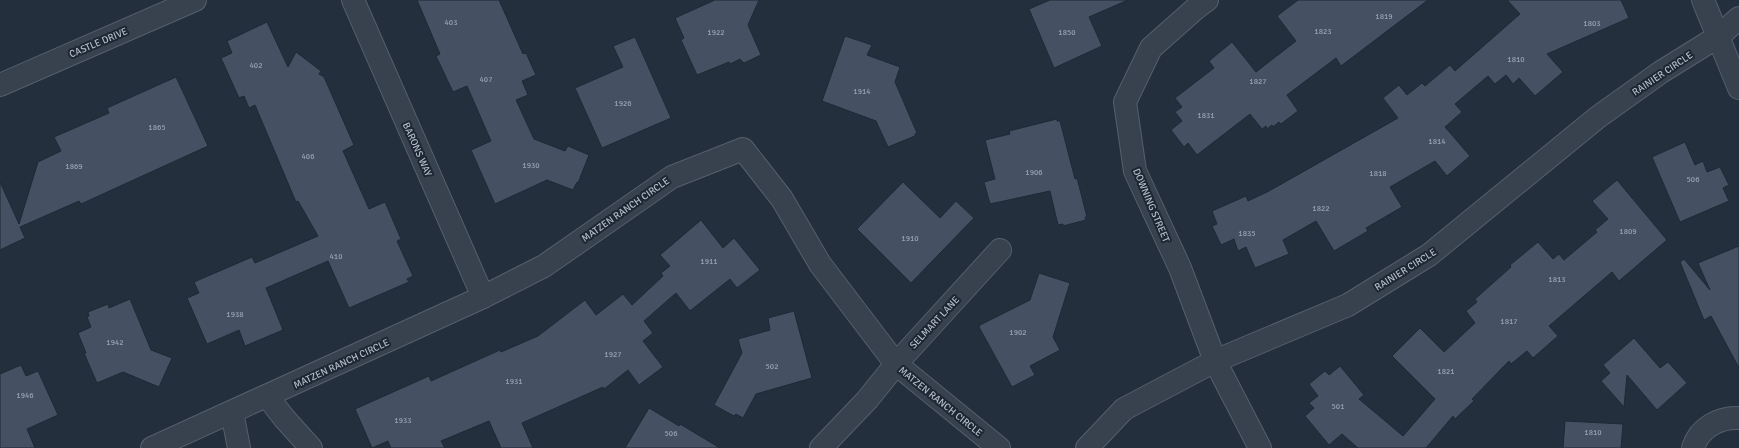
<svg xmlns="http://www.w3.org/2000/svg" width="1739" height="448" font-family="Signika,sans-serif">
	<style>
		.building { fill: #455162; stroke: #1f2835 }
		.lines { fill: none; stroke-linecap: round; stroke-linejoin: round }
		.minor-casing { stroke: #565f6c; stroke-width: 24 }
		.minor { stroke: #38414e; stroke-width: 22 }
		.labels { text-anchor: middle; stroke-width: 4; stroke-linejoin: round; paint-order: stroke }
		.number-label { font-size: 8px; fill: #98a1af }
		.street-label { font-size: 10px; fill: #b4bcc9; stroke: #1d2633 }
	</style>
	<rect width="100%" height="100%" fill="#242f3e"/>
	<g class="building">
		<path d="M417 0H499L523 54 526 53 536 75 522 81 528 95 516 100 534 139 565 151 568 146 589 155 578 183 577 182 573 190 547 180 495 204 471 150 491 141 467 86 453 92 436 56 440 54Z"/>
		<path d="M715 0H759L748 25 761 55 744 63 740 59 730 64 729 62 697 75 681 40 684 38 675 18Z"/>
		<path d="M1050 0H1128L1089 17 1102 46 1054 68 1029 9Z"/>
		<path d="M1298 0H1428L1341 66 1336 58 1287 95 1298 111 1281 124 1279 122 1273 127 1272 125 1267 129 1266 126 1262 129 1250 114 1197 155 1188 143 1184 147 1171 130 1182 121 1175 112 1182 107 1175 98 1214 68 1209 61 1232 42 1256 72 1296 41 1277 16Z"/>
		<path d="M1507 0H1621L1629 18 1547 54 1563 72 1535 96 1519 78 1513 84 1506 75 1495 84 1488 76 1455 104 1462 112 1445 127 1470 156 1447 176 1435 161 1390 187 1402 207 1366 228 1368 231 1334 251 1316 221 1283 240 1289 254 1255 268 1246 247 1238 251 1234 239 1221 245 1212 226 1217 224 1212 211 1246 196 1248 201 1269 191 1398 118 1383 98 1399 85 1407 95 1422 83 1425 86 1450 65 1455 71 1520 14Z"/>
		<path d="M267 22 288 67 296 52 321 71 319 74 324 77 354 145 343 151 369 209 385 202 401 239 397 241 413 276 407 279 409 282 349 308 328 261 266 288 283 330 245 346 239 330 207 344 187 298 199 293 194 282 252 257 255 263 318 236 298 201 296 202 255 105 249 108 244 96 239 98 221 58 232 53 227 41Z"/>
		<path d="M845 36 872 45 867 55 900 67 895 82 917 133 915 134V136L888 147 876 121 822 101Z"/>
		<path d="M635 37 671 118 602 148 575 88 623 67 613 46Z"/>
		<path d="M176 77 208 146 81 204 79 201 20 227 25 238 0 250V182L19 224 38 162 61 151 54 137 109 113 107 108Z"/>
		<path d="M1057 119V121H1060L1075 179 1077 178 1087 217H1085L1086 220 1063 226V224L1058 225 1050 191 990 204 984 182 995 179 985 140 1010 134 1009 131Z"/>
		<path d="M1685 142 1695 165 1703 161 1707 172 1720 167 1729 185 1723 188 1729 201 1680 222 1652 157Z"/>
		<path d="M1617 180 1667 240 1619 281 1612 272 1549 326 1558 336 1533 358 1527 351 1511 364 1509 361 1472 399 1474 401 1455 419 1453 416 1426 448H1358L1342 434 1329 445 1305 416 1314 408 1309 403 1318 396 1309 384 1325 371 1329 375 1340 366 1364 395 1359 399 1403 436 1435 399 1392 356 1420 328 1444 352 1475 323 1466 311 1477 302 1475 299 1511 267 1510 265 1538 242 1553 259 1559 254 1564 260 1597 232 1595 230 1608 219 1592 201Z"/>
		<path d="M903 182 940 218 956 201 974 218 911 283 857 229Z"/>
		<path d="M701 220 723 248 734 238 760 270 737 288 730 279 690 311 676 293 644 321 653 333 643 341 663 367 639 385 628 370 604 389 603 387 522 423 533 448H501L489 421 441 441 445 448H391L388 441 372 448 355 409 429 376 431 381 500 350 501 352 538 336 585 300 596 315 623 294 632 305 663 276 661 273 670 266 660 255Z"/>
		<path d="M1739 246V368L1711 316 1704 320 1680 262 1684 259 1710 290 1698 263Z"/>
		<path d="M1039 273 1070 283 1053 337 1060 350 1030 366 1035 375 1012 387 979 327 980 325 1030 300Z"/>
		<path d="M130 299 151 350 172 358 159 387 123 372 97 383 84 353H86L78 333 91 327 87 317 89 316 88 312 108 304 109 308Z"/>
		<path d="M794 311 812 378 756 394 743 418 736 414 734 416 714 405 742 353 738 339 770 330 768 318Z"/>
		<path d="M1634 338 1660 368 1668 362 1687 383 1657 410 1627 375 1624 407 1601 381 1610 373 1603 365Z"/>
		<path d="M21 365 26 376 38 371 58 415 27 429 35 448H0V374Z"/>
		<path d="M649 408 679 426 680 424 720 448H625Z"/>
		<path d="M1565 421 1623 424 1621 448H1563Z"/>
	</g>
	<g class="lines">
		<defs>
			<g id="minor">
				<path d="M353 0 483 297"/>
				<path d="M1207 0 1195 9 1151 48 1125 102 1135 171 1180 268 1215 361 1260 448"/>
				<path d="M1703 0 1739 88"/>
				<path d="M0 85 195 0"/>
				<path d="M267 396 284 418 311 448"/>
				<path d="M232 412 239 448"/>
				<path d="M152 448 483 297 544 266 672 177 743 149 782 199 820 264 896 364 999 448"/>
				<path d="M821 448 867 400 896 364 1000 250"/>
				<path d="M1087 448 1124 409 1215 361 1348 305 1429 255 1598 117 1661 72 1719 36 1739 18"/>
				<path d="M1693 448C1699 428 1719 417 1739 418"/>
			</g>
		</defs>
		<use href="#minor" class="minor-casing"/>
		<use href="#minor" class="minor"/>
	</g>
	<g class="labels">
		<g class="number-label">
			<text x="1384" y="19">1819</text>
			<text x="451" y="25">403</text>
			<text x="1592" y="26">1803</text>
			<text x="1323" y="34">1823</text>
			<text x="716" y="35">1922</text>
			<text x="1067" y="35">1850</text>
			<text x="1516" y="62">1810</text>
			<text x="256" y="68">402</text>
			<text x="486" y="82">407</text>
			<text x="1258" y="84">1827</text>
			<text x="862" y="94">1914</text>
			<text x="623" y="106">1926</text>
			<text x="1206" y="118">1831</text>
			<text x="157" y="130">1865</text>
			<text x="1437" y="144">1814</text>
			<text x="308" y="159">406</text>
			<text x="531" y="168">1930</text>
			<text x="74" y="169">1869</text>
			<text x="1034" y="175">1906</text>
			<text x="1378" y="176">1818</text>
			<text x="1693" y="182">506</text>
			<text x="1321" y="211">1822</text>
			<text x="1628" y="234">1809</text>
			<text x="1247" y="236">1835</text>
			<text x="910" y="241">1910</text>
			<text x="336" y="259">410</text>
			<text x="709" y="264">1911</text>
			<text x="1557" y="282">1813</text>
			<text x="235" y="317">1938</text>
			<text x="1509" y="324">1817</text>
			<text x="1018" y="335">1902</text>
			<text x="115" y="345">1942</text>
			<text x="613" y="357">1927</text>
			<text x="772" y="369">502</text>
			<text x="1446" y="374">1821</text>
			<text x="514" y="384">1931</text>
			<text x="25" y="398">1946</text>
			<text x="1338" y="409">501</text>
			<text x="403" y="423">1933</text>
			<text x="1593" y="435">1810</text>
			<text x="671" y="436">506</text>
		</g>
		<g class="street-label">
			<text transform="translate(98 42) rotate(-23)" y="4">CASTLE DRIVE</text>
			<text transform="translate(1662 73) rotate(-34)" y="4">RAINIER CIRCLE</text>
			<text transform="translate(418 149) rotate(66)" y="4">BARONS WAY</text>
			<text transform="translate(1152 205) rotate(67)" y="4">DOWNING STREET</text>
			<text transform="translate(625 209) rotate(-35)" y="4">MATZEN RANCH CIRCLE</text>
			<text transform="translate(1405 269) rotate(-32)" y="4">RAINIER CIRCLE</text>
			<text transform="translate(934 322) rotate(-47)" y="4">SELMART LANE</text>
			<text transform="translate(341 363) rotate(-25)" y="4">MATZEN RANCH CIRCLE</text>
			<text transform="translate(941 401) rotate(39)" y="4">MATZEN RANCH CIRCLE</text>
		</g>
	</g>
</svg>
